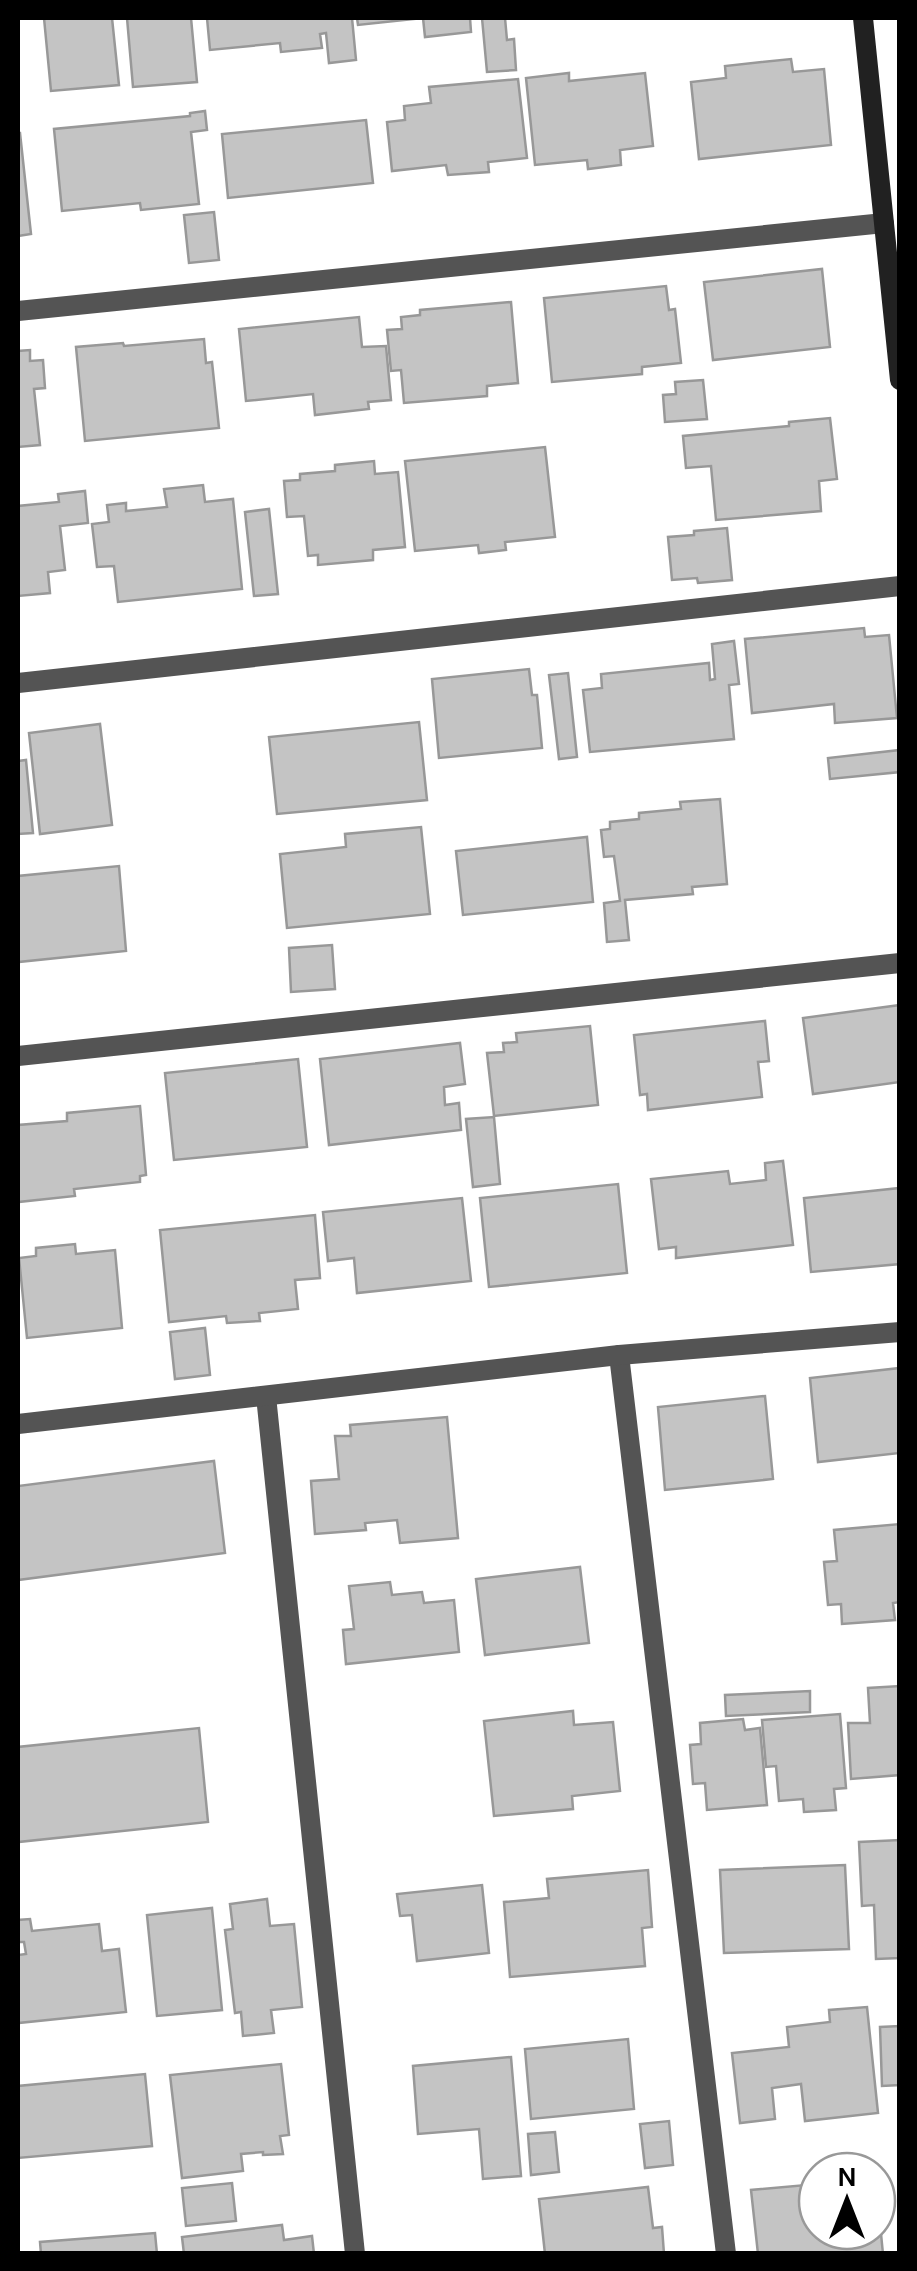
<svg xmlns="http://www.w3.org/2000/svg" width="917" height="2271" font-family="Karla,sans-serif">
	<style>
		.building { fill: #c4c4c4; stroke: #989898; stroke-width: 2.5 }
		.lines { fill: none; stroke-linecap: round; stroke-linejoin: round }
		.street { stroke: #545454; stroke-width: 20 }
		.secondary { stroke: #212121; stroke-width: 20 }
	</style>
	<rect width="100%" height="100%" fill="#fff"/>
	<g class="building">
		<path d="M44 18H112L119 85 51 91Z"/>
		<path d="M127 18H191L197 82 133 87Z"/>
		<path d="M207 18H352L356 60 329 63 326 33 320 34 322 48 281 52 280 43 210 50Z"/>
		<path d="M357 18H470L471 32 425 37 423 18 358 25Z"/>
		<path d="M482 18H505L507 40 514 39 516 70 487 72Z"/>
		<path d="M791 59 793 72 824 69 831 145 699 159 691 82 726 78 725 66Z"/>
		<path d="M569 73V81L645 73 653 146 620 150 621 165 588 169 587 160 535 165 526 78Z"/>
		<path d="M518 79 527 158 488 162 489 172 448 175 446 165 392 171 387 122 405 120 404 106 431 103 429 87Z"/>
		<path d="M205 111 207 130 191 132 199 204 141 210 140 203 62 211 54 129 190 116V113Z"/>
		<path d="M366 120 373 183 228 198 222 134Z"/>
		<path d="M18 133H20L31 234 18 236Z"/>
		<path d="M214 212 219 260 189 263 184 215Z"/>
		<path d="M822 269 830 347 713 360 704 282Z"/>
		<path d="M666 286 669 310 675 309 681 363 642 367V374L552 382 544 298Z"/>
		<path d="M511 302 518 383 487 386V396L404 403 401 370 391 371 387 330 402 329 401 317 420 315V310Z"/>
		<path d="M359 317 362 347 386 346 391 400 368 402 369 409 315 415 313 394 246 401 239 329Z"/>
		<path d="M204 339 206 363 212 362 219 428 85 441 76 347 123 343 124 346Z"/>
		<path d="M30 350V361L43 360 45 388 34 389 40 445 18 447V351Z"/>
		<path d="M703 380 707 419 665 422 663 395 676 394 675 382Z"/>
		<path d="M830 418 837 479 819 481 821 511 716 520 711 466 686 468 683 436 789 426V422Z"/>
		<path d="M545 447 555 537 505 542 506 550 479 553 478 545 415 551 405 461Z"/>
		<path d="M374 461 375 474 398 472 405 547 373 550V560L318 565V555L308 556 304 516 287 517 284 481 300 480V474L335 471V465Z"/>
		<path d="M203 485 205 502 233 499 242 589 118 602 114 566 97 567 92 524 109 522 107 505 126 503V511L167 507 164 489Z"/>
		<path d="M85 491 88 523 60 526 65 570 48 572 50 593 18 596V506L59 502 58 494Z"/>
		<path d="M269 509 278 594 254 596 245 512Z"/>
		<path d="M727 528 732 580 698 583 697 578 672 580 668 537 694 535V531Z"/>
		<path d="M864 628 865 637 889 635 897 718 835 723 834 704 752 713 745 639Z"/>
		<path d="M734 641 739 684 729 685 734 739 590 752 583 690 602 688 601 674 709 663 710 680 715 679 712 644Z"/>
		<path d="M529 669 532 695H537L542 748 439 758 432 679Z"/>
		<path d="M568 673 577 757 559 759 549 675Z"/>
		<path d="M419 722 427 800 277 814 269 737Z"/>
		<path d="M100 724 112 825 40 834 29 733Z"/>
		<path d="M900 750V772L830 779 828 758Z"/>
		<path d="M18 757V761L26 760 33 833 18 834Z"/>
		<path d="M720 799 727 884 692 887 693 894 625 900 629 940 607 942 604 903 620 901 614 856 604 857 601 830 610 829V822L639 819V813L681 809 680 802Z"/>
		<path d="M421 827 430 914 287 928 280 854 346 847 345 834Z"/>
		<path d="M587 837 593 902 463 915 456 851Z"/>
		<path d="M119 866 126 951 18 962V876Z"/>
		<path d="M332 945 335 989 291 992 289 948Z"/>
		<path d="M900 1005V1082L813 1094 803 1018Z"/>
		<path d="M765 1021 769 1061 758 1062 762 1097 648 1110 647 1094 640 1095 634 1035Z"/>
		<path d="M590 1026 598 1105 494 1116 487 1053 504 1052 503 1043 517 1042 516 1033Z"/>
		<path d="M460 1043 465 1084 444 1087 445 1105 459 1103 461 1130 329 1145 320 1059Z"/>
		<path d="M298 1059 307 1147 174 1160 165 1073Z"/>
		<path d="M140 1106 146 1175 140 1176V1182L74 1189 75 1196 18 1202V1125L67 1121V1113Z"/>
		<path d="M494 1117 500 1184 473 1187 466 1119Z"/>
		<path d="M783 1161 793 1245 676 1258V1247L659 1249 651 1179 728 1171 730 1184 766 1180 765 1163Z"/>
		<path d="M618 1184 627 1273 489 1287 480 1198Z"/>
		<path d="M900 1188V1264L811 1272 804 1198Z"/>
		<path d="M462 1198 471 1281 357 1293 354 1258 328 1261 323 1212Z"/>
		<path d="M315 1215 320 1278 295 1280 298 1309 259 1313 260 1321 227 1323 226 1316 169 1322 160 1230Z"/>
		<path d="M75 1244 76 1254 115 1250 122 1328 27 1338 19 1258 36 1256V1248Z"/>
		<path d="M205 1328 210 1375 175 1379 170 1332Z"/>
		<path d="M900 1368V1453L818 1462 810 1378Z"/>
		<path d="M765 1396 773 1479 665 1490 658 1407Z"/>
		<path d="M447 1417 458 1538 400 1543 397 1520 365 1523 366 1530 315 1534 311 1481 339 1479 335 1436H351L350 1425Z"/>
		<path d="M214 1461 225 1553 18 1580V1486Z"/>
		<path d="M900 1524V1602L893 1603 895 1620 842 1624 841 1604 828 1605 824 1562 837 1561 834 1530Z"/>
		<path d="M580 1567 589 1643 485 1655 476 1579Z"/>
		<path d="M390 1582 392 1595 422 1592 424 1603 454 1600 459 1652 346 1664 343 1630 354 1629 349 1586Z"/>
		<path d="M900 1686V1775L851 1779 848 1723H870L868 1688Z"/>
		<path d="M810 1691V1712L726 1716 725 1695Z"/>
		<path d="M573 1711 574 1725 613 1722 620 1791 572 1796 573 1809 494 1816 484 1721Z"/>
		<path d="M840 1714 846 1788 834 1789 836 1810 804 1812 803 1799 779 1801 776 1766 766 1767 762 1720Z"/>
		<path d="M743 1719 745 1730 760 1728 767 1805 707 1810 705 1783 693 1784 690 1745 701 1744 700 1723Z"/>
		<path d="M199 1728 208 1822 18 1842V1747Z"/>
		<path d="M900 1840V1958L876 1959 874 1905 862 1906 859 1842Z"/>
		<path d="M845 1865 849 1949 724 1953 720 1870Z"/>
		<path d="M648 1870 652 1927 642 1928 645 1966 510 1977 504 1902 549 1898 547 1879Z"/>
		<path d="M482 1885 489 1953 417 1961 412 1915 400 1916 397 1894Z"/>
		<path d="M267 1899 270 1926 294 1924 302 2007 271 2010 274 2033 243 2036 241 2012 235 2013 225 1930 233 1929 230 1904Z"/>
		<path d="M212 1908 222 2010 157 2016 147 1915Z"/>
		<path d="M30 1919 32 1931 99 1924 102 1951 119 1949 126 2012 18 2023V1955L26 1954 24 1942H18V1920Z"/>
		<path d="M867 2007 878 2113 805 2121 801 2084 772 2088 775 2119 740 2123 732 2053 789 2047 787 2027 830 2022 829 2010Z"/>
		<path d="M900 2026V2085L882 2086 880 2027Z"/>
		<path d="M628 2039 634 2109 531 2119 525 2049Z"/>
		<path d="M511 2057 521 2176 483 2179 479 2129 418 2134 413 2066Z"/>
		<path d="M281 2064 289 2135 280 2136 283 2154 263 2155V2152L241 2154 243 2171 182 2178 170 2075Z"/>
		<path d="M145 2074 152 2146 18 2158V2086Z"/>
		<path d="M669 2121 673 2165 645 2168 640 2124Z"/>
		<path d="M555 2132 559 2172 531 2175 528 2134Z"/>
		<path d="M232 2183 236 2221 186 2226 182 2188Z"/>
		<path d="M817 2184V2231H877V2193L883 2254H758L751 2190Z"/>
		<path d="M648 2187 653 2228 662 2227 664 2254H545L539 2199Z"/>
		<path d="M282 2225 284 2240 312 2236 314 2254H184L182 2237Z"/>
		<path d="M155 2233 157 2254H41L40 2242Z"/>
	</g>
	<g class="lines">
		<g class="street">
			<path d="M18 311 884 223"/>
			<path d="M18 683 900 586"/>
			<path d="M18 1056 900 963"/>
			<path d="M619 1355 726 2254"/>
			<path d="M266 1396 355 2254"/>
			<path d="M18 1424 619 1355 900 1332"/>
		</g>
		<path class="secondary" d="M863 18 900 380"/>
	</g>
	<rect width="917" height="2271" fill="none" stroke="#000000" stroke-width="40"/>
	<g transform="translate(847 2201)"><circle r="48" fill="#ffffff" stroke="#999999" stroke-width="2.5"/>
	<path d="M0-8L18 38L0 25L-18 38Z" fill="#000000"/>
	<text y="-15" font-size="28" font-weight="bold" text-anchor="middle" fill="#000000">N</text>
	</g>
</svg>
